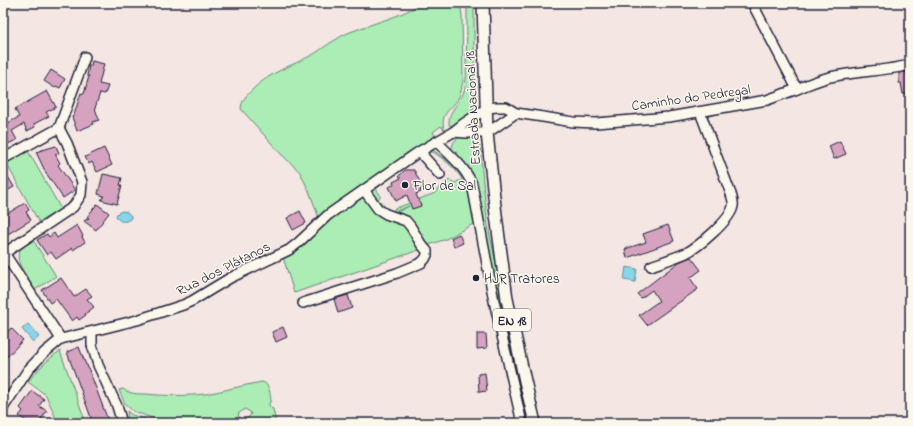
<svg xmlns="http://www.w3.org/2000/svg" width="913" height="426" font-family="'Indie Flower',sans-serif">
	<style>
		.green { fill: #acecb5; stroke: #678778; fill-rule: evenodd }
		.water { fill: #88d6e7; stroke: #5f8ea2 }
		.building { fill: #d5a3bf; stroke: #22223b }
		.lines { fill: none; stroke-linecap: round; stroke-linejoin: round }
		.minor-casing { stroke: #22223b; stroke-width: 12 }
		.major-casing { stroke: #22223b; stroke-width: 14 }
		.minor { stroke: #fbf7ec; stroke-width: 9 }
		.major { stroke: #fbf7ec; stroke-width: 11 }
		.poi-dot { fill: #22223b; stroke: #fbf7ec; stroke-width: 1.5 }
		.labels { text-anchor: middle; stroke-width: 3; stroke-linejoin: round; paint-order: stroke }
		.shield { fill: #fbf7ec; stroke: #636270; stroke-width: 1 }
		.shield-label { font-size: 13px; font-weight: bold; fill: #22223b }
		.street-label { font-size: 14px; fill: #22223b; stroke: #fbf7ec }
		.poi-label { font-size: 14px; fill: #22223b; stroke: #fbf7ec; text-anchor: start }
	</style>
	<rect width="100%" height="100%" fill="#f3e6e3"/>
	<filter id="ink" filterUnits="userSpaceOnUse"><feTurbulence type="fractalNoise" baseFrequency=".025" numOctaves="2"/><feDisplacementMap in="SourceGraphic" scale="8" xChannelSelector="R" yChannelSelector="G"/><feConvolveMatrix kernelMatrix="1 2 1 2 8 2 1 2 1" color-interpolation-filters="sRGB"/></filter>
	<g filter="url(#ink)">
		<g class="green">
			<path d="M421 3H459L461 9 462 16 463 80C462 86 461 93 458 99 451 110 440 113 444 129V130L441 126 433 132 435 136 380 173 319 218 309 191 300 172 281 154 241 109C242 100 245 97 251 91 269 72 292 66 314 54 322 49 329 43 337 39 342 35 348 33 353 31 376 22 401 17 421 3Z"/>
			<path d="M467 3H474V79C477 89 477 106 470 114 466 119 459 122 454 126L449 125V124C448 109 461 104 464 91 467 81 466 70 466 59 467 41 467 22 467 3Z"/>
			<path d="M462 137H472L474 138 479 144 480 148 481 157 483 183 488 226 504 301 533 423H527L498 299 480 210 476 182 472 173 452 150C452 143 455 138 462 137Z"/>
			<path d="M431 149C444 157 460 170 467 184L458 188 468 184 475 223 446 239 426 246 419 238 390 212C397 212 403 210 409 206L394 212V209L435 193C438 189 439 186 444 187L446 181 450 180 455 183 458 181H461L462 179C455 168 444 159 433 152H426Z"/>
			<path d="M28 151 61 209 39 222 6 163Z"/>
			<path d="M398 171 376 189 381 196 378 199 386 208 388 209 387 212 381 205 380 206 370 192 385 179Z"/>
			<path d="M366 196 403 222 422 249 294 293 283 257 341 210Z"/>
			<path d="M33 240 56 276 35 290 21 267C14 252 21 248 33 240Z"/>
			<path d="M60 351 86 423H58L46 395 28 382C37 370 47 360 60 351Z"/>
			<path d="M262 382C270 384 270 394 271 401L269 403C269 406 270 408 273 409L276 423H165L133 411 125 404 119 390 123 389C130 394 137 394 146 394 166 396 185 396 205 394 224 391 243 385 262 382ZM245 409 250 412 251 414 248 418 242 421 240 420 238 414Z"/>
			<path d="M127 411 132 415 157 423H129Z"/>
		</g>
		<g class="water">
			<path d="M122 211 127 212 131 216V218C126 223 118 223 116 215L118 213Z"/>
			<path d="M626 267 637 269 635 282 624 280Z"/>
			<path d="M28 324 39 337 33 342 22 329Z"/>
		</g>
		<g class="building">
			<path d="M92 61 104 64 99 84 108 86 105 94 100 93 95 108 99 120 93 122 94 124 77 131 72 117 74 115 81 93 84 94 89 76H87L89 65 91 66Z"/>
			<path d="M51 70 65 79 60 88 56 86 55 88 44 81Z"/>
			<path d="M906 72 910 81 909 94H903L901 83H899V73Z"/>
			<path d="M47 91 56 107 46 112 49 116 34 124 35 127 27 131 24 124 12 131 17 140 3 146V115L8 123 19 117 15 109Z"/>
			<path d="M840 141 846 154 834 159 829 146Z"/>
			<path d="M56 146 59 153 55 154 60 163 58 165 75 190 63 198 46 173 36 152 42 150Z"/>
			<path d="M104 148 112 165 97 172 92 162 89 164 85 157Z"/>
			<path d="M3 168 14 187 3 193Z"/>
			<path d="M405 170H414L423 188 420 189 421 192 416 194 421 206 412 209 407 195 396 201 389 187 394 184 393 182 401 178 399 176Z"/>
			<path d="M103 174 122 178 120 185H122L117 204 101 200 104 196 98 194Z"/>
			<path d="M25 203 29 210 26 212 31 220 3 237V216Z"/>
			<path d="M97 204 109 213 96 230 84 221 89 218 87 217Z"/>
			<path d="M300 211 306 223 293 230 287 218Z"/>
			<path d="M77 225 83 236 82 237 85 242 73 250 72 248 56 259 51 252 47 255 37 240 47 234 49 237 54 233 57 238Z"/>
			<path d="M668 225 674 241 627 258 625 249 646 242 643 234Z"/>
			<path d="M459 234 463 243 454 247 451 238Z"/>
			<path d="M691 257 701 270 690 278 698 289 647 325 639 315 659 301 652 290 641 298 637 294 679 262Z"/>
			<path d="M61 278 74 297 86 289 92 296 87 299 94 307 85 314 86 315 79 320 77 317 72 321 56 299 50 303 42 290Z"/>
			<path d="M348 295 352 308 338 313 334 299Z"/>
			<path d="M283 327 287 337 276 342 272 332Z"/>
			<path d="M11 328 23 340 3 361V337Z"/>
			<path d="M477 334H486L487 348 477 349Z"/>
			<path d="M79 347 86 365H87L94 383 109 423H93L86 404 67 352Z"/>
			<path d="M485 373 487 391 479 392 478 374Z"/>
			<path d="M32 391 44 399 39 406 47 411 38 423H29L19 416 23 411 20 408Z"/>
		</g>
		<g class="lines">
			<defs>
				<g id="minor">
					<path d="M797 89C809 84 822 78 835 76 860 71 885 71 910 65"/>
					<path d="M453 132 466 133H487L516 113"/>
					<path d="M437 142C450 155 465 167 472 184L494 301 522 423"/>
					<path d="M422 150 424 157 440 175"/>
					<path d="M3 159 59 128 85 57"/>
					<path d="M4 253 61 339"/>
					<path d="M3 254 73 207 81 195 82 182 67 143 59 128"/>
					<path d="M651 266C662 262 674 258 686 253 698 247 731 220 733 206 734 202 732 198 731 194L700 112"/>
					<path d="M303 303 397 273 421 263 425 259 427 255V251L421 244 411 227 406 221 386 214 378 209 364 190"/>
					<path d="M92 332V345L98 365 117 406 122 423"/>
					<path d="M3 408 28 370 44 353 61 339 137 320 183 305 192 301 230 278 289 250 298 243 328 215 417 153 453 132 463 124 487 108 497 107H506L516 113 543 117 573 122 596 123 669 117 767 100 797 89 752 3"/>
				</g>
				<path id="major" d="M483 3 487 133 496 215 507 299 525 381 535 423"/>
			</defs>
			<use href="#minor" class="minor-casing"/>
			<use href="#major" class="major-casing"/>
			<use href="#minor" class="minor"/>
			<use href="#major" class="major"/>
		</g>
	</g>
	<g class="poi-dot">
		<circle cx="405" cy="185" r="4"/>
		<circle cx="476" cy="278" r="4"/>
	</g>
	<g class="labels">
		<rect class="shield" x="493" y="309" width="38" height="22" rx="3"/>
		<g class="shield-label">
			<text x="512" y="325">EN 18</text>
		</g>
		<g class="street-label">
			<text transform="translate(691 97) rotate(-8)" y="5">Caminho do Pedregal</text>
			<text transform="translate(472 108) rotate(-93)" y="5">Estrada Nacional 18</text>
			<text transform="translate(223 268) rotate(-27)" y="5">Rua dos Plátanos</text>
		</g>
		<g class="poi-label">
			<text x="413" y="190">Flor de Sal</text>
			<text x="484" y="283">HJR Tratores</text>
		</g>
	</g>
	<rect width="913" height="426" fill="none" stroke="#fbf7ec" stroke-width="16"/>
	<rect x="8" y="8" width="897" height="410" fill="none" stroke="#22223b" stroke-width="1.5" filter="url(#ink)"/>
</svg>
